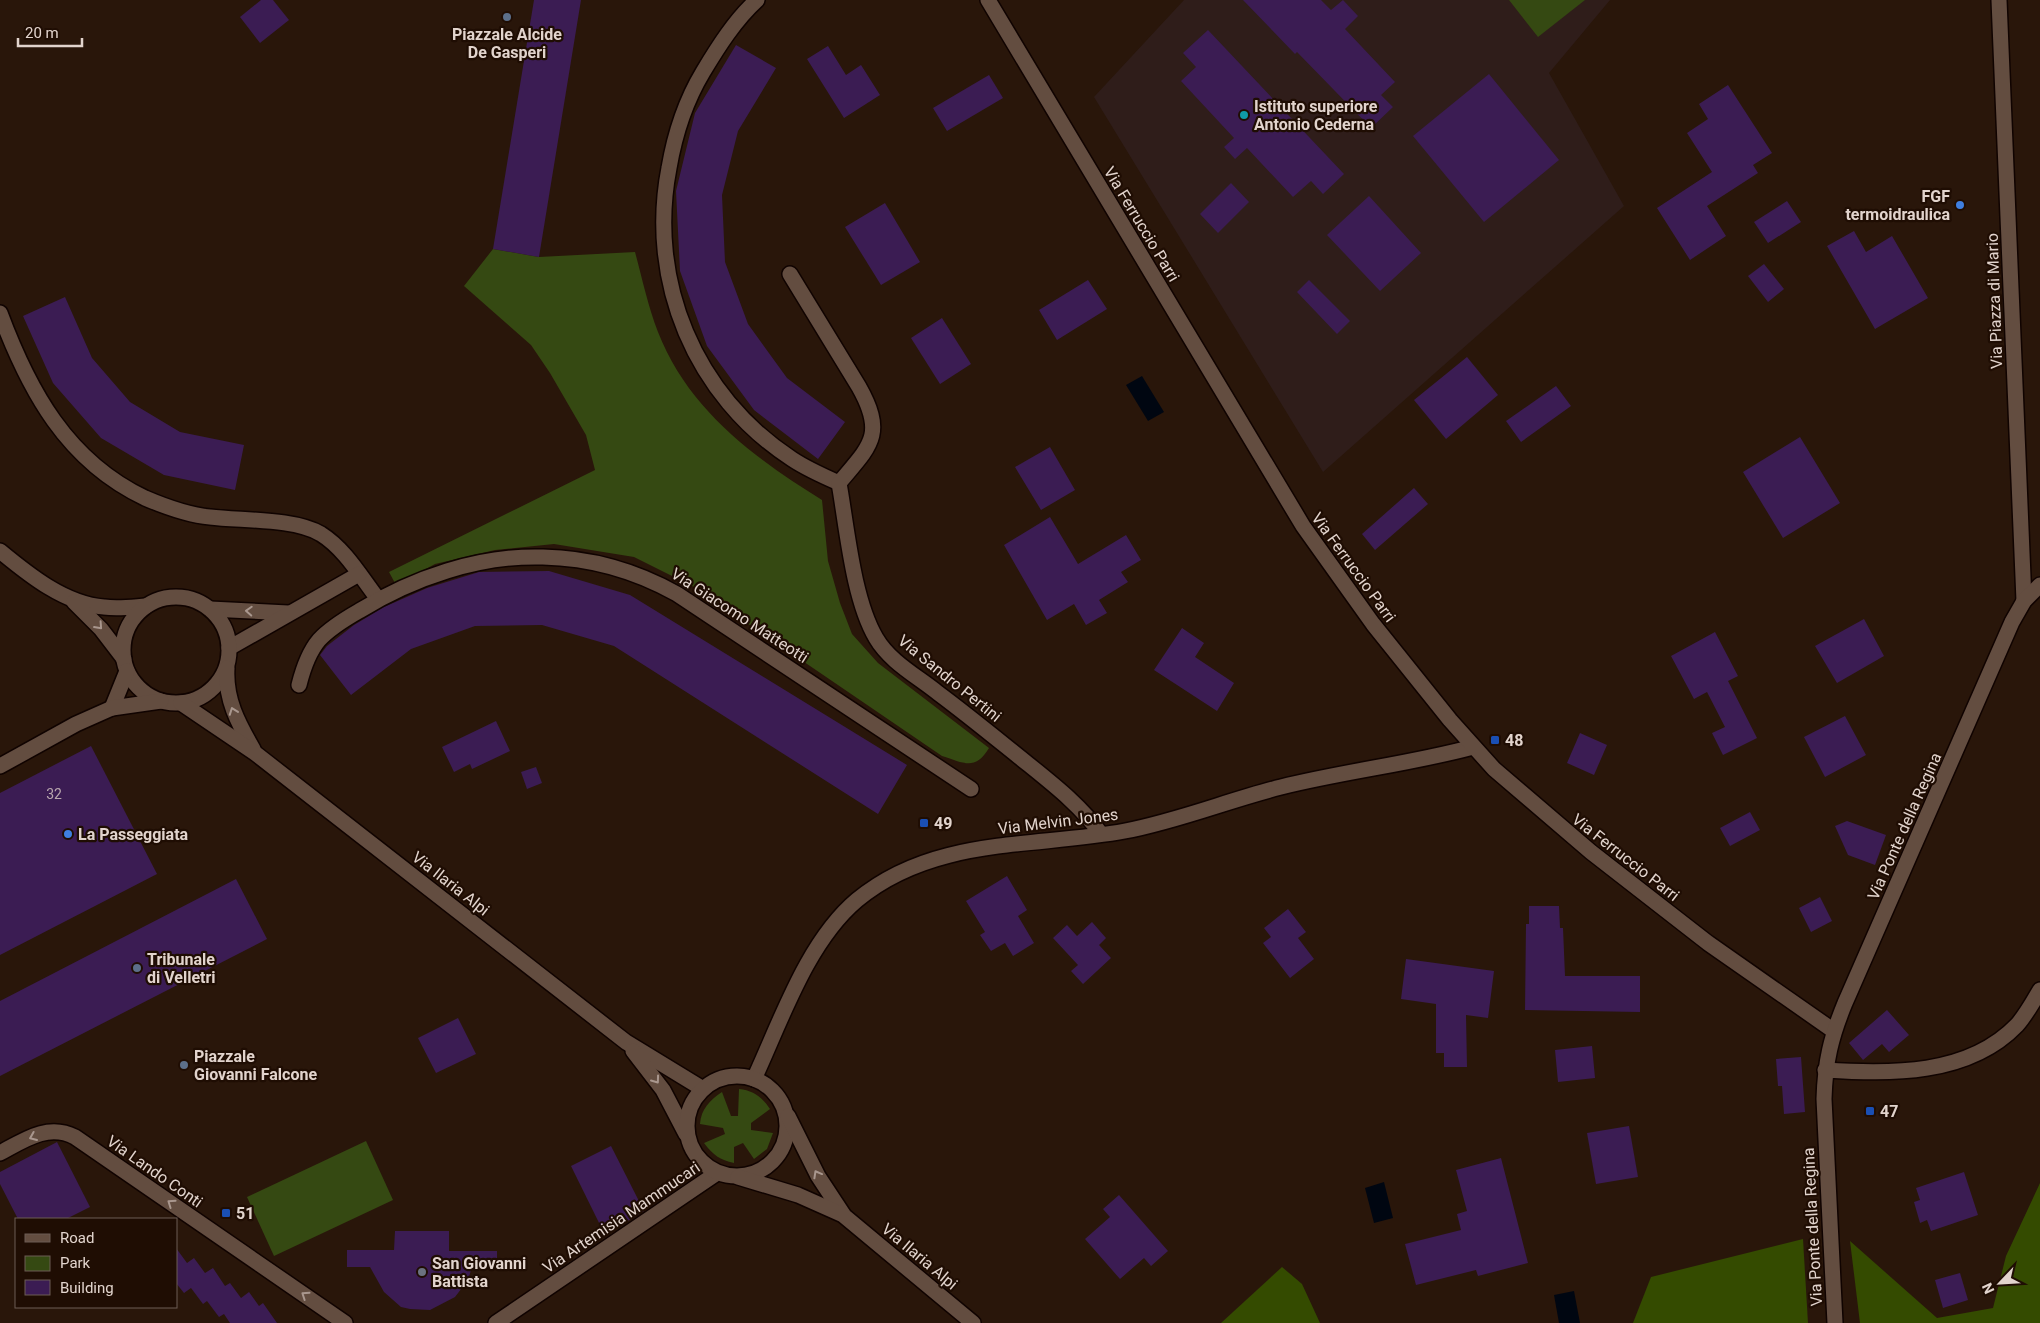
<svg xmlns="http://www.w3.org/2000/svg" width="2040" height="1323" font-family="Roboto,sans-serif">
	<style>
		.education { fill: #2f1d1a }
		.green { fill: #354912 }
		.forest { fill: #344b00 }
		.water { fill: #000611 }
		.building { fill: #3b1c53 }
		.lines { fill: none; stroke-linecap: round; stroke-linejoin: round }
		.minor-casing { stroke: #100300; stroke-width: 18 }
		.tertiary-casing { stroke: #100300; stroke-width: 18 }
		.minor { stroke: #634d40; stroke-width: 15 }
		.tertiary { stroke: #634d40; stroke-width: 15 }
		.oneway { stroke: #a9978e }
		.service-dot { fill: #5c6f8a; stroke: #1f0d03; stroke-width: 2 }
		.culture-dot { fill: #0f9aa8; stroke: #1f0d03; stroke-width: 2 }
		.shop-dot { fill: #3f7fe0; stroke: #1f0d03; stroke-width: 2 }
		.transit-dot { fill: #1a4fb4; stroke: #1f0d03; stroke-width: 2 }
		.worship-dot { fill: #6b7280; stroke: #1f0d03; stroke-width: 2 }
		.labels { text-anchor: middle; stroke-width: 4.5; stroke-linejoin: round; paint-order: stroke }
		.number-label { font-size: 14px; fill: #b8a6ae }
		.poi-label { font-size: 16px; font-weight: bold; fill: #e2d4cd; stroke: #1f0d03; text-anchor: start }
		.street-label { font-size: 16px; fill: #e2d4cd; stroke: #1f0d03 }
	</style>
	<rect width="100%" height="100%" fill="#29160a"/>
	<path class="education" d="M1184 0H1610L1549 73 1624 206 1323 472 1094 97Z"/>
	<g class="green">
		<path d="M1509 0H1585L1538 37Z"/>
		<path d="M493 249 539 257 635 252C642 278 648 306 658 332 688 409 754 458 822 500L828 561 840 603 852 634 878 663 989 748C975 771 964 763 942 756L694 587 634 557 554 544 495 550 435 564 396 585 389 572 595 470 586 435 550 373 531 345 464 286Z"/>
		<path d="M739 1089C753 1090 763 1098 770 1109L751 1123V1130L773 1133 767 1149 754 1159 743 1143 734 1147V1163C720 1160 713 1155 704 1143L725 1134 723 1128 700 1124C701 1109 710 1100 722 1092L731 1116H738Z"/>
		<path d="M366 1141 393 1200 274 1256 247 1197Z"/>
	</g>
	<g class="forest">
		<path d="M2040 1183V1323H1860L1850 1241 1937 1318 1993 1308 2006 1256Z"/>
		<path d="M1803 1239 1808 1323H1633L1651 1277Z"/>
		<path d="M1282 1267 1302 1284 1320 1323H1221Z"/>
	</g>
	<g class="water">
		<path d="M1142 376 1164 412 1148 421 1126 385Z"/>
		<path d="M1384 1182 1393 1218 1374 1223 1365 1188Z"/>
		<path d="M1574 1291 1580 1323H1559L1554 1295Z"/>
	</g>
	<g class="building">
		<path d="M261 0H273L289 20 260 43 240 17Z"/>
		<path d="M534 0H581L539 257 493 249Z"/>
		<path d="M1243 0H1321L1331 10 1343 0 1358 16 1345 29 1395 82 1381 95 1393 107 1371 128 1297 52 1295 54Z"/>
		<path d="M1208 30 1344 174 1323 194 1311 181 1293 197 1247 148 1235 159 1224 147 1234 138 1181 81 1196 67 1183 53Z"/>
		<path d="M736 45 776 68 738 131 722 195 725 262 748 324 787 378 845 422 818 459 754 410 707 346 680 271 676 191 695 113Z"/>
		<path d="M828 46 846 75 861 65 880 95 844 118 807 59Z"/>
		<path d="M1489 74 1559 160 1484 222 1413 136Z"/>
		<path d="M989 75 1003 98 947 131 933 108Z"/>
		<path d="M1728 85 1772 153 1753 165 1758 173 1707 206 1726 236 1690 260 1657 208 1712 172 1687 133 1708 119 1699 104Z"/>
		<path d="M1231 183 1249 202 1218 233 1200 214Z"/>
		<path d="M1369 196 1421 253 1380 291 1327 235Z"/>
		<path d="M1787 201 1801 222 1768 243 1754 222Z"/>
		<path d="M885 203 920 262 881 285 845 227Z"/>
		<path d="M1854 231 1866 252 1892 236 1928 298 1875 329 1827 246Z"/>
		<path d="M1764 264 1784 289 1768 302 1748 276Z"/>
		<path d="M1088 280 1107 309 1057 340 1039 310Z"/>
		<path d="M1309 280 1350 321 1337 334 1297 292Z"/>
		<path d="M65 297 92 358 130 402 180 432 244 445 235 490 164 475 101 438 53 383 23 316Z"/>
		<path d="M942 318 971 364 940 384 911 338Z"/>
		<path d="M1467 357 1498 395 1446 439 1414 400Z"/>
		<path d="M1556 386 1571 406 1521 442 1506 421Z"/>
		<path d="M1800 437 1840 503 1783 538 1743 472Z"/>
		<path d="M1050 447 1075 490 1041 510 1015 467Z"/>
		<path d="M1414 488 1428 504 1375 550 1362 534Z"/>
		<path d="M1050 517 1078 564 1126 535 1141 560 1121 572 1128 582 1099 600 1107 613 1086 625 1074 604 1047 620 1004 545Z"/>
		<path d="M549 571 630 595 907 765 878 814 614 646 542 625 475 626 411 649 351 695 320 655 327 646 354 625 384 607 427 588 479 572Z"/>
		<path d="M1864 619 1884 656 1837 683 1815 646Z"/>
		<path d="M1182 628 1204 643 1195 657 1234 683 1217 711 1154 670Z"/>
		<path d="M1715 632 1738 676 1728 681 1757 738 1723 755 1712 733 1725 727 1707 692 1694 699 1671 656Z"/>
		<path d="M1845 716 1866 755 1825 777 1804 737Z"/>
		<path d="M496 721 510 751 472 769 470 764 454 772 442 747Z"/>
		<path d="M1580 733 1607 745 1594 775 1567 763Z"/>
		<path d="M91 746 157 874 0 955V793Z"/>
		<path d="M536 767 542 783 527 789 521 772Z"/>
		<path d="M1750 812 1760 830 1730 846 1720 828Z"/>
		<path d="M1847 821 1886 835 1875 865 1848 855 1835 826Z"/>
		<path d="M1007 876 1027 910 1018 916 1034 943 1013 956 1005 943 991 951 980 935 985 932 966 901Z"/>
		<path d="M236 879 267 939 0 1076V1001Z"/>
		<path d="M1820 897 1832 921 1811 932 1799 908Z"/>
		<path d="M1529 906H1559L1560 928H1563L1565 976H1640V1012L1525 1010 1526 924H1529Z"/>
		<path d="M1288 909 1306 932 1298 938 1314 959 1290 978 1263 943 1271 937 1264 928Z"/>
		<path d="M1092 922 1106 938 1099 945 1111 958 1083 984 1071 971 1078 965 1053 938 1067 925 1077 936Z"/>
		<path d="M1406 959 1494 971 1488 1018 1466 1015 1467 1067H1444V1053H1436V1004L1401 999Z"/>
		<path d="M1887 1010 1909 1035 1889 1052 1882 1044 1863 1060 1849 1043Z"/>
		<path d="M458 1018 476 1054 436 1073 418 1038Z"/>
		<path d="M1592 1046 1595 1078 1558 1082 1555 1050Z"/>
		<path d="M1801 1057 1805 1112 1784 1114 1782 1086H1778L1776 1059Z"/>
		<path d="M1629 1126 1638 1177 1596 1184 1587 1133Z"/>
		<path d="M57 1142 90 1207 66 1219H18L0 1184V1172Z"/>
		<path d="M611 1146 644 1211 605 1235 571 1166Z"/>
		<path d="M1501 1158 1528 1263 1478 1276 1476 1270 1416 1285 1405 1244 1461 1230 1457 1214 1467 1211 1456 1170Z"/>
		<path d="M1964 1172 1978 1215 1931 1231 1927 1220 1920 1223 1914 1202 1920 1200 1916 1188Z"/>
		<path d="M1119 1195 1168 1251 1151 1266 1144 1258 1120 1279 1085 1239 1110 1217 1103 1209Z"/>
		<path d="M395 1231H449V1251H497V1269L472 1267 468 1280 455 1297 430 1310 410 1309 401 1307 384 1292 370 1267H347V1250H394Z"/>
		<path d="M176 1248 187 1263 194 1258 205 1273 213 1268 225 1286 230 1283 241 1298 249 1292 259 1306 263 1303 277 1323H230L224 1314 219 1317 207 1301 203 1304 191 1288 184 1293 176 1283Z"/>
		<path d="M1960 1273 1968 1300 1943 1308 1935 1280Z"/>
	</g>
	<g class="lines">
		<defs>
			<g id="minor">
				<path d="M757 0C735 20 718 47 703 72 685 102 675 133 669 168 647 281 695 396 792 459 807 469 823 476 839 483"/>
				<path d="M1999 0 2024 601"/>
				<path d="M790 274 859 387C886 435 870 446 839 483 847 528 853 599 876 638 890 662 917 676 938 693 969 716 998 740 1028 764 1054 785 1081 806 1101 834"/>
				<path d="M0 313C29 391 67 461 145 498 166 507 187 515 210 517 241 521 294 518 321 534 345 549 361 577 378 599"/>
				<path d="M210 609 288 613"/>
				<path d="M229 648 359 574"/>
				<path d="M299 685C303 669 308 653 319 640 330 628 345 619 359 611 413 578 479 555 543 557 590 558 636 571 677 594L971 789"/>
				<path d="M1825 1070C1890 1074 1968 1076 2017 1025 2026 1015 2033 1002 2040 990"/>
				<path d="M754 1079C781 1021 807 942 857 900 934 836 1034 848 1125 831 1178 821 1229 800 1281 787 1345 771 1410 764 1473 747"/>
				<path d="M0 1153C24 1140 48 1123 75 1137L345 1323"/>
				<path d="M496 1323 717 1173"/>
			</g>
			<g id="tertiary">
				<path d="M988 0 1303 526 1373 624 1450 720 1494 769 1591 852 1708 943 1834 1031"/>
				<path d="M0 551C29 575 65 604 104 607 118 609 132 607 146 606"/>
				<circle cx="176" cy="650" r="53"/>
				<path d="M74 602 101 629 124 659"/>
				<path d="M227 668C225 699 238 723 253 749"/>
				<path d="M181 703 255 753 626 1042 703 1089"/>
				<path d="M112 708 127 671"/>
				<path d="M0 766 76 724 112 708 161 701"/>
				<path d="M633 1051 663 1090 686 1134"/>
				<circle cx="737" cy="1126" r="50"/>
				<path d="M788 1116 818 1176 843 1214"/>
				<path d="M738 1177 798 1195 843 1215 973 1323"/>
				<path d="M1835 1323 1824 1099C1825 1062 1831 1037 1845 1003L2012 622 2024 601 2040 585"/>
			</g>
		</defs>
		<use href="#minor" class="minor-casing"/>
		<use href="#tertiary" class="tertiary-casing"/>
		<use href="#minor" class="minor"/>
		<use href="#tertiary" class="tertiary"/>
	</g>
	<defs><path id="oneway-chevron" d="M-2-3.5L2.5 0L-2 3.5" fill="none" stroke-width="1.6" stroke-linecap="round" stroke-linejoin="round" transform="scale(1.25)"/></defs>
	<g class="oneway">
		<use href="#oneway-chevron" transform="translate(249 611) rotate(-177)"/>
		<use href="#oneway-chevron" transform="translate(99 626) rotate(48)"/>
		<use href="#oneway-chevron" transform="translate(233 711) rotate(-110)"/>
		<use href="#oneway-chevron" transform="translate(656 1080) rotate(54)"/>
		<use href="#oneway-chevron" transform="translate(33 1137) rotate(157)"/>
		<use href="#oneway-chevron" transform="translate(817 1174) rotate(-119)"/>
		<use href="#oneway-chevron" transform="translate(171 1203) rotate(-145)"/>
		<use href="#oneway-chevron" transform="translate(305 1295) rotate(-146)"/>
	</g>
	<g class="service-dot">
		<circle cx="507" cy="17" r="5"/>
		<circle cx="137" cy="968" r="5"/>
		<circle cx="184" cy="1065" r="5"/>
	</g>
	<circle class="culture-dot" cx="1244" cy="115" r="5"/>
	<g class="shop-dot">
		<circle cx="1960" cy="205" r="5"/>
		<circle cx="68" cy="834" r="5"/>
	</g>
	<g class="transit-dot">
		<rect x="1490" y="735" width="10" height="10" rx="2.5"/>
		<rect x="919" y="818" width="10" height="10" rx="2.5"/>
		<rect x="1865" y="1106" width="10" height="10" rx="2.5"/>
		<rect x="221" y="1208" width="10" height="10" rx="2.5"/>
	</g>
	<circle class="worship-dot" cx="422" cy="1272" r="5"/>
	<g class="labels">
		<g class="number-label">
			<text x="54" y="799">32</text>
		</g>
		<g class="poi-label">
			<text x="507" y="40" text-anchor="middle">Piazzale Alcide<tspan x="507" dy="18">De Gasperi</tspan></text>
			<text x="1254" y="112">Istituto superiore<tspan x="1254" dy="18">Antonio Cederna</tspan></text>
			<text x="1950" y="202" text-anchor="end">FGF<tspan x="1950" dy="18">termoidraulica</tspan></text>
			<text x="1505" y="746">48</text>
			<text x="934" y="829">49</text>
			<text x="78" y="840">La Passeggiata</text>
			<text x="147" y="965">Tribunale<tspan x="147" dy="18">di Velletri</tspan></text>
			<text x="194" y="1062">Piazzale<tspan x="194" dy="18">Giovanni Falcone</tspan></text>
			<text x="1880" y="1117">47</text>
			<text x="236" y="1219">51</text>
			<text x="432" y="1269">San Giovanni<tspan x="432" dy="18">Battista</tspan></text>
		</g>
		<g class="street-label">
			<text transform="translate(1142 224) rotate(59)" y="6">Via Ferruccio Parri</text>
			<text transform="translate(1994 301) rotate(-92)" y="6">Via Piazza di Mario</text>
			<text transform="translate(1354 567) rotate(54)" y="6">Via Ferruccio Parri</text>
			<text transform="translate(740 615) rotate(33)" y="6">Via Giacomo Matteotti</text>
			<text transform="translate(950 678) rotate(39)" y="6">Via Sandro Pertini</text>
			<text transform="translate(1058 821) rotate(-7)" y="6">Via Melvin Jones</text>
			<text transform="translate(1904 826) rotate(-66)" y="6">Via Ponte della Regina</text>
			<text transform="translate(1626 857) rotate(38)" y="6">Via Ferruccio Parri</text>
			<text transform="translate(451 883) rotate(38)" y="6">Via Ilaria Alpi</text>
			<text transform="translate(155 1171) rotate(35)" y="6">Via Lando Conti</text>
			<text transform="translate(621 1217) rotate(-34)" y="6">Via Artemisia Mammucari</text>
			<text transform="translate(1812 1227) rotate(-93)" y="6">Via Ponte della Regina</text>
			<text transform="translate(920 1256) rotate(40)" y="6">Via Ilaria Alpi</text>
		</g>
	</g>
	<rect x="15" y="1218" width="162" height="90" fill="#1f0d03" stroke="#6d5d54"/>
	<rect x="25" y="1234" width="25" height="8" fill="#634d40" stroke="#6d5d54"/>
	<text x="60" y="1243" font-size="15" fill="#e2d4cd">Road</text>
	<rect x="25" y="1256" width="25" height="15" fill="#354912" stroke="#6d5d54"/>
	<text x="60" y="1268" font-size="15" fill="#e2d4cd">Park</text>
	<rect x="25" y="1280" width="25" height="15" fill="#3b1c53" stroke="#6d5d54"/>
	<text x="60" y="1293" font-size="15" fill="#e2d4cd">Building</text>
	<g transform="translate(2000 1283) rotate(245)" stroke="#1f0d03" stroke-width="4" paint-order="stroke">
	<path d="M0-4L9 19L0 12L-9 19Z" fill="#e2d4cd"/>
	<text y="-8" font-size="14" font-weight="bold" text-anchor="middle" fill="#e2d4cd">N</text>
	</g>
	<path d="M18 38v8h64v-8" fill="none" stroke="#e2d4cd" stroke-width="2.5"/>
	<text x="25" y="38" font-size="15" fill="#e2d4cd" stroke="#1f0d03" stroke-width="4" paint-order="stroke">20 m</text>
</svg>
